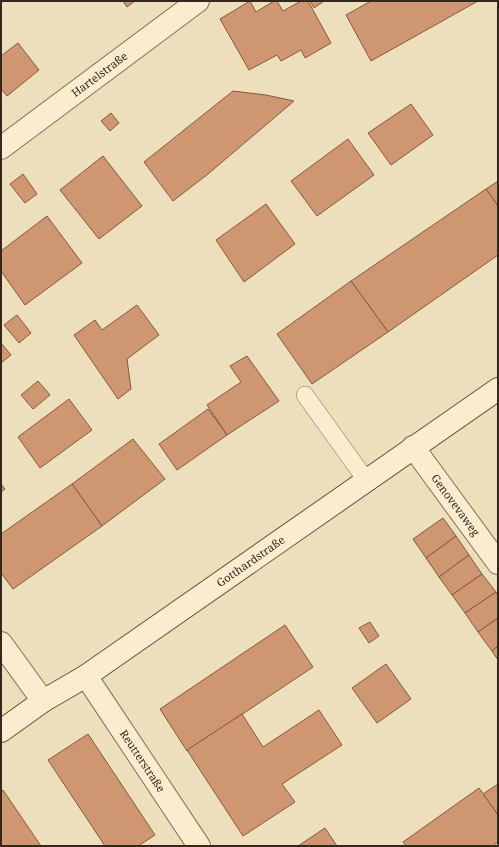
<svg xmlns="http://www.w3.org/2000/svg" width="499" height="847" font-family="'Noto Serif',serif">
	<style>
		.building { fill: #ce9771; stroke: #86583b }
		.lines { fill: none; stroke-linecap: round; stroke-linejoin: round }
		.lane-casing { stroke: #866f56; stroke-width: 18 }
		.street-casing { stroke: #866f56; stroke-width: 24 }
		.secondary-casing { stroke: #685039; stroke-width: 24 }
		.lane { stroke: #f9eccf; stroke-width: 17 }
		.street { stroke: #f9eccf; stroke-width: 22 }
		.secondary { stroke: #f9eccf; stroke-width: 22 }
		.labels { text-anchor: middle; stroke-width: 4; stroke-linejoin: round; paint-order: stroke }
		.street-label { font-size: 11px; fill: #35271b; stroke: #f6e9cc }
	</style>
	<rect width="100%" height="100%" fill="#eedfbc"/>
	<g class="building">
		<path d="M123 1H135L127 7Z"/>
		<path d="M250 1 256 12 274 1H277L283 11 301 1H308L331 43 305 58 301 50 281 61 277 55 249 70 220 19Z"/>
		<path d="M310 1H324L314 8Z"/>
		<path d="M371 1H478L371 61 346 15Z"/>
		<path d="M18 43 39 70 7 96 1 89V56Z"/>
		<path d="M233 91 266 95 294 101 208 174 173 201 144 162Z"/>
		<path d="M411 104 433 135 391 165 368 133Z"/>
		<path d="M111 113 119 123 110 131 101 121Z"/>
		<path d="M348 139 374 175 317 216 291 181Z"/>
		<path d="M103 156 142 206 99 239 60 190Z"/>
		<path d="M23 174 37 194 25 203 10 184Z"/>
		<path d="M498 181V206L486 189Z"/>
		<path d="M486 189 498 206V255L388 332 351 281Z"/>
		<path d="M266 204 295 244 244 282 216 240Z"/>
		<path d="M47 216 82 263 25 305 1 271V251Z"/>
		<path d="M351 281 388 332 312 384 277 334Z"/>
		<path d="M137 305 159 335 127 359 131 389 118 399 74 335 95 320 102 330Z"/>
		<path d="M17 315 31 333 19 343 4 325Z"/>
		<path d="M1 343 11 355 1 363Z"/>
		<path d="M247 356 279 401 227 435 207 405 241 382 230 366Z"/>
		<path d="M38 381 50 395 33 409 21 395Z"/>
		<path d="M69 399 92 430 40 468 18 437Z"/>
		<path d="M208 409 227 435 177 470 159 444Z"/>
		<path d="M133 439 165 479 102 526 72 484Z"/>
		<path d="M1 484 5 489 1 492Z"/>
		<path d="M72 484 102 526 13 589 1 573V534Z"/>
		<path d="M443 518 456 536 426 558 413 539Z"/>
		<path d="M456 536 469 555 439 577 426 558Z"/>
		<path d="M469 555 482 574 452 595 439 577Z"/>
		<path d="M482 574 496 592 465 613 452 595Z"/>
		<path d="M496 592 498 596V618L478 632 465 613Z"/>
		<path d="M498 618V646L492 651 478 632Z"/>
		<path d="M370 622 379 636 369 643 359 628Z"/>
		<path d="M285 625 313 667 187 751 160 709Z"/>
		<path d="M498 646V660L492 651Z"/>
		<path d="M386 664 411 699 377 723 352 688Z"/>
		<path d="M319 710 342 745 282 784 295 802 243 836 187 750 242 714 263 747Z"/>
		<path d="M88 734 155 835 138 846H105L48 760Z"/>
		<path d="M498 784V815L483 794Z"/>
		<path d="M479 788 498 815V842L492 846H406L403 842Z"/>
		<path d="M3 790 41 846H1V792Z"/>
		<path d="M325 828 337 846H298Z"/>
	</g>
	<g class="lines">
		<defs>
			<path id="lane" d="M305 395 366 480"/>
			<g id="street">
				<path id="s1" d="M1 148 198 1"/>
				<path id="s2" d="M413 447 498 563"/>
				<path d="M1 643 43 701"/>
				<path id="s3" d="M86 676 199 846"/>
			</g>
			<g id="secondary">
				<path id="s4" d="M1 731 43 701 86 676 498 389"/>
			</g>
		</defs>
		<use href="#lane" class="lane-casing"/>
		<use href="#street" class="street-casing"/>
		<use href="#secondary" class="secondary-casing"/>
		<use href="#lane" class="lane"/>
		<use href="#street" class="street"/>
		<use href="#secondary" class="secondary"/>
	</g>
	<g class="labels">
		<g class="street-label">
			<text dy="4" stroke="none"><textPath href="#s1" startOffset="123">Hartelstraße</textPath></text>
			<text dy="4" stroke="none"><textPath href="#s2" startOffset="72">Genovevaweg</textPath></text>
			<text dy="4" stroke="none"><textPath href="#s4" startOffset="302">Gotthardstraße</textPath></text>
			<text dy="4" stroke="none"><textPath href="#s3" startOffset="102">Reutterstraße</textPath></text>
		</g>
	</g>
	<rect width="499" height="847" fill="none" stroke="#35271b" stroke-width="4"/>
</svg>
